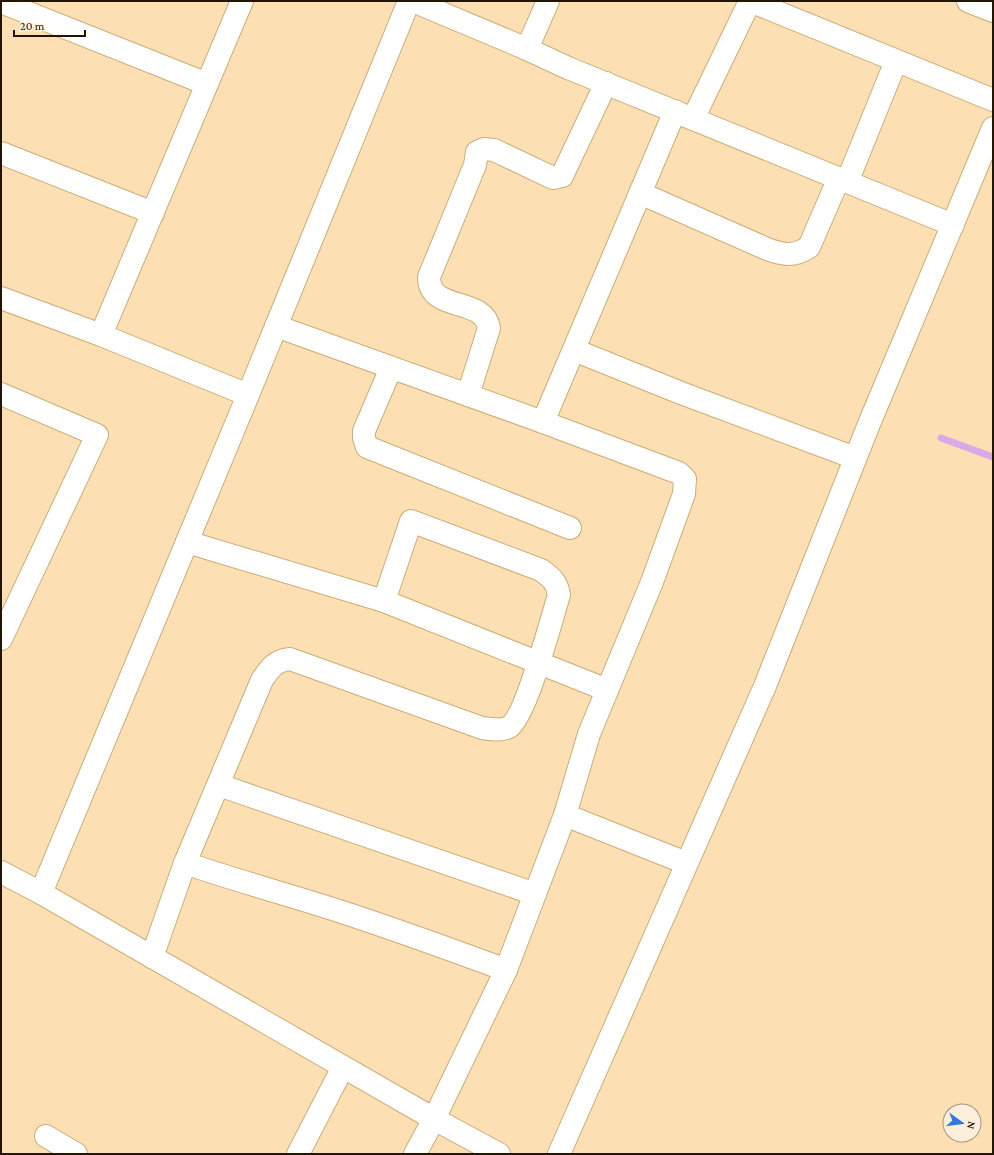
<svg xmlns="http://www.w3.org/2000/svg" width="994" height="1155" font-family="'Crimson Pro',serif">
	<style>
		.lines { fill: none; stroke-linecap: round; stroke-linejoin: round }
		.stream { stroke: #dba8ea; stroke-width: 7 }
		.minor-casing { stroke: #ceac75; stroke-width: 24 }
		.minor { stroke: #fff; stroke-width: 22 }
	</style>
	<rect width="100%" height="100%" fill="#fcdfb3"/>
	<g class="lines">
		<path class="stream" d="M941 438 993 457"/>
		<defs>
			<g id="minor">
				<path d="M242 1 101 335 248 395"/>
				<path d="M413 1 527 49"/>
				<path d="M548 1 527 49 568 68 953 225"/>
				<path d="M968 1 993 11"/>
				<path d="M1 2 207 84"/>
				<path d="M693 119 750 1 993 100"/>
				<path d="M1 153 153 213"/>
				<path d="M847 182 896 61"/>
				<path d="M640 193 767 249C783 255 794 257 809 247L839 178"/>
				<path d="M1 298 101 335"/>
				<path d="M276 326 543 422"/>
				<path d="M574 350 681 393 855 458"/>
				<path d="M391 368 364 431V438L367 447 570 528"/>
				<path d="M1 394 97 435 1 639"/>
				<path d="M468 395 489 328C484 296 429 313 429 277L475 165 477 152 484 149 494 150 553 178 562 176 606 83"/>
				<path d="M187 542 384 601 607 690"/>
				<path d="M219 785 535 894"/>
				<path d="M565 815 589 734 652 582 684 494 685 479 679 473 543 422 675 111"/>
				<path d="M185 863 262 680C270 668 276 660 290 659L482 728C490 729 502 731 509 727 526 717 552 617 559 595 557 582 551 577 541 570L411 521 384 601"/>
				<path d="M1 872 41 893 434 1119 499 1154"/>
				<path d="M41 893 248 395 409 1"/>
				<path d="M152 957 185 863C237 881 290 895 342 912 397 930 452 950 506 970"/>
				<path d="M46 1136 76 1154"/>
				<path d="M298 1154 343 1067"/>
				<path d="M415 1154 434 1119 506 970 565 815 686 863"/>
				<path d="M559 1154 765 686 869 424 993 128"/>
			</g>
		</defs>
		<use href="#minor" class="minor-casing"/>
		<use href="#minor" class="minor"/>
	</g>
	<rect width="994" height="1155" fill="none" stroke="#221501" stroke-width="4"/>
	<g transform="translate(962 1123) rotate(104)"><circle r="19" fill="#fdefd9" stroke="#a59883"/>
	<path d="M0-3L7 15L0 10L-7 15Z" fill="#2f78e4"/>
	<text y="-6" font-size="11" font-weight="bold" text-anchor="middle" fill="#221501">N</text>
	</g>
	<path d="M14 30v6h71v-6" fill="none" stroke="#221501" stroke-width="2"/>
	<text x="20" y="30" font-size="12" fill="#221501" stroke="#fdefd9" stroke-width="3" paint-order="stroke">20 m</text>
</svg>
